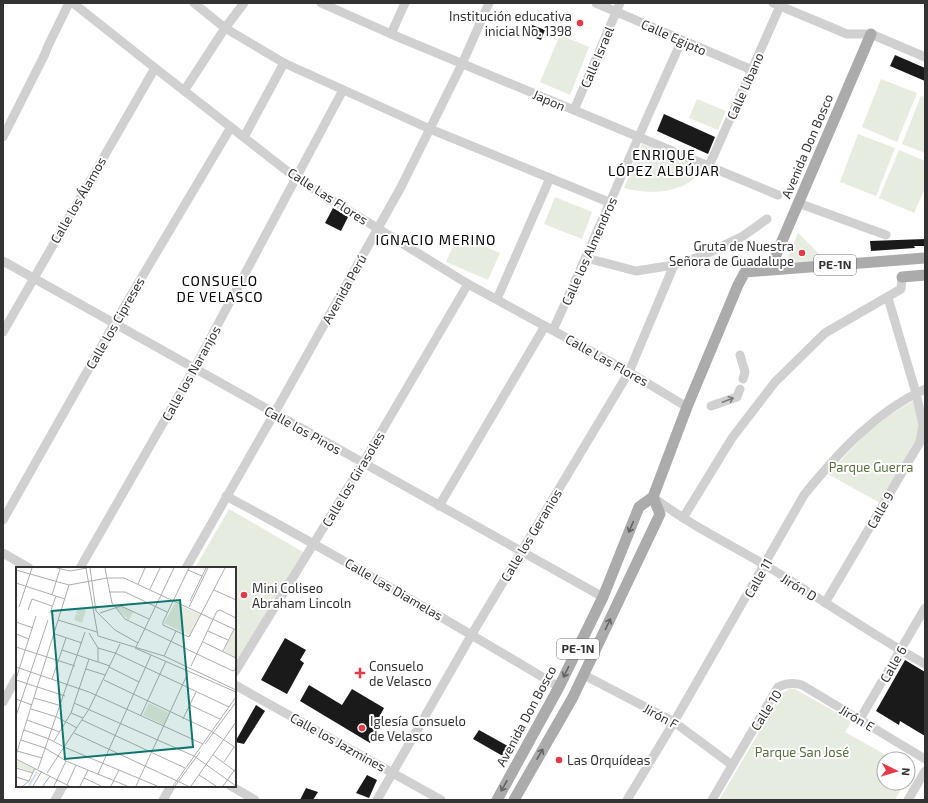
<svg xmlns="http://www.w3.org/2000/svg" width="928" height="803" font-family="'Exo 2',sans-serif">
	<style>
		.green { fill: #e6ecdf }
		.building { fill: #1a1a1a }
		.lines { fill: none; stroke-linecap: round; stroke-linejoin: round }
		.minor { stroke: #d0d0d0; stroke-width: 9 }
		.major { stroke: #ababab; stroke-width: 11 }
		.oneway { stroke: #7a7a7a }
		.oneway2 { stroke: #636363 }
		.poi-dot { fill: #e63946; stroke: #fff; stroke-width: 1.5 }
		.labels { text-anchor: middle; stroke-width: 4; stroke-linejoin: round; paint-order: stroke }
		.shield { fill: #fff; stroke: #707070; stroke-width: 1 }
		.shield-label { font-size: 12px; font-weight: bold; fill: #333 }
		.poi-label { font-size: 13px; fill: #333; stroke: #fff; text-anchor: start }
		.street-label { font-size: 13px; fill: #333; stroke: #fff }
		.park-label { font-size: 13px; fill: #56703f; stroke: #fff }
		.neighbourhood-label { font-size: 14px; letter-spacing: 1px; fill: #000; stroke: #fff }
		.inset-river { fill: none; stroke: #cfe2ee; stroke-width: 2 }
		.inset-road { fill: none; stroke: #adadad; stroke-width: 1 }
		.view { fill: #0f766e; fill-opacity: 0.15; stroke: #0f766e; stroke-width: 2 }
		.inset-edge { fill: none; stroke: #333; stroke-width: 2 }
	</style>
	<rect width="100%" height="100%" fill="#fff"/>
	<g class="green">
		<path d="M560 35 589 47 570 95 540 82Z"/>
		<path d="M881 79 917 93 897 142 862 127Z"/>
		<path d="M921 96 925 97V153L902 144Z"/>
		<path d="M697 99 726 111 718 130 689 118Z"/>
		<path d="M858 134 895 148 876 196 840 182Z"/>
		<path d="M642 144 705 168C700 173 696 177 691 181 673 194 644 194 624 188Z"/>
		<path d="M899 150 925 161V188L914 213 879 198Z"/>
		<path d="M555 197 592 212 582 239 544 224Z"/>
		<path d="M798 233 824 259 823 263 785 264Z"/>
		<path d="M458 235 500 253 488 280 446 262Z"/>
		<path d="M914 400 921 437 880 503 828 474 875 424Z"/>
		<path d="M229 509 303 552 235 669V568H195Z"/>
		<path d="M790 689H795L850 720 851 723 845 732 893 759H884V783H904L895 800H719L782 693Z"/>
	</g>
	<g class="building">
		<path d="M532 25 545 30 541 40 528 35Z"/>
		<path d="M895 55 925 68V81L890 66Z"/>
		<path d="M664 114 715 137 708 154 657 131Z"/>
		<path d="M333 208 348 217 341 231 325 223Z"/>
		<path d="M925 239V246H914L915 248 871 251 870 241Z"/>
		<path d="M285 638 306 650 300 660 304 663 287 694 261 680Z"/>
		<path d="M905 660 925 672V736L900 721 899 725 876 711Z"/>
		<path d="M309 685 342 705 352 689 384 708 374 727 378 729 370 743 300 701Z"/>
		<path d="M256 705 265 711 244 744 235 742Z"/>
		<path d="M479 730 515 750 508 759 473 739Z"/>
		<path d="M367 775 377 780 369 798 356 793Z"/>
		<path d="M306 788 318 792 313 800H300Z"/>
	</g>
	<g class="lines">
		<g class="minor">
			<path d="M73 3 155 68 296 178 468 284 629 372 687 407"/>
			<path d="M194 3 225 28 284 63 430 129 611 203"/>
			<path d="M321 3 391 34 778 195"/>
			<path d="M596 3 752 70"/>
			<path d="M773 3 847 34H871L925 57"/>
			<path d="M391 34 405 3"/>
			<path d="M184 91 225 28 244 3"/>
			<path d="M574 110 620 3"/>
			<path d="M3 137 44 56 48 46 69 3"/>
			<path d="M244 137 284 63"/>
			<path d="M709 166 780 6"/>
			<path d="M798 203 886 235"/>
			<path d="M586 258 636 271 674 265 702 256 743 236 767 219"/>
			<path d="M3 261 603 597"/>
			<path d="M497 299 550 178"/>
			<path d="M553 330C597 234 638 136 682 40"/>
			<path d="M3 332 155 68"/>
			<path d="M740 355 745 372 743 379"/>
			<path d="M711 406 737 397 740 389"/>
			<path d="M226 496C339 556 449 621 559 687"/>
			<path d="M653 497C688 524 728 543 765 565 819 597 870 634 925 664"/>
			<path d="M439 506 545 326"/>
			<path d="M683 518 732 438 775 382 825 333 901 289 902 277"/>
			<path d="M3 520 114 324 231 127"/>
			<path d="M3 553 29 568"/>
			<path d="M80 568 194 369 343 90"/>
			<path d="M186 568 274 414 401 187 462 64 489 3"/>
			<path d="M825 603 920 442 923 425 916 393 888 298"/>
			<path d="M235 672 363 463 468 284"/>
			<path d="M584 675 674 722 732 765"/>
			<path d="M235 685 441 800"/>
			<path d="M3 702 17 677"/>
			<path d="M860 719 925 608"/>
			<path d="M231 786 255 800"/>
			<path d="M55 800 63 786"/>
			<path d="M163 800 171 786"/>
			<path d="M377 800 472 634 629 372 674 265"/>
			<path d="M627 800 674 722 804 495C838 453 875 412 925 389"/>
			<path d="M712 800 778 687C786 683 793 682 802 685L925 759"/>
			<path d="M908 800 925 771"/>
		</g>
		<g class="major">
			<path d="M770 269 871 34"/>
			<path d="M902 277 925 275"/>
			<path d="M497 800 559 687 603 597 639 507 653 497 687 407 738 285 745 272 925 258"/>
			<path d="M514 800 573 697 660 514 653 497"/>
		</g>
	</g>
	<defs><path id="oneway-shaft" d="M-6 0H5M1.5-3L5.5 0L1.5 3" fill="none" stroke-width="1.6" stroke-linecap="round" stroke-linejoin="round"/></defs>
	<use class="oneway" href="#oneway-shaft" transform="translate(728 400) rotate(-21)"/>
	<g class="oneway2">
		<use href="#oneway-shaft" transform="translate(631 527) rotate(113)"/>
		<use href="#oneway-shaft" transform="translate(608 624) rotate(-65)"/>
		<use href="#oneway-shaft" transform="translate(566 672) rotate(116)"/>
		<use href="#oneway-shaft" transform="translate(540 754) rotate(-60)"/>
		<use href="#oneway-shaft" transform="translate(504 786) rotate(119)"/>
	</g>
	<g class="poi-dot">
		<circle cx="580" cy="23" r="4"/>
		<circle cx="802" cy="253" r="4"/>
		<circle cx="244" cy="595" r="4"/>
		<path d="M358 667h4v4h4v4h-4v4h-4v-4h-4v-4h4z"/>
		<circle cx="362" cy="728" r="4"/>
		<circle cx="559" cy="760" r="4"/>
	</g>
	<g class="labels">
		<g class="shield">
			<rect x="814" y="255" width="42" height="20" rx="3"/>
			<rect x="557" y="639" width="42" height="20" rx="3"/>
		</g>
		<g class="shield-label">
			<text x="835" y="269">PE-1N</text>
			<text x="578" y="653">PE-1N</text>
		</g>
		<g class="poi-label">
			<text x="572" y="21" text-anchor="end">Institución educativa<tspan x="572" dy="15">inicial No. 1398</tspan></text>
			<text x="794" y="251" text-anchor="end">Gruta de Nuestra<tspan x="794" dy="15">Señora de Guadalupe</tspan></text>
			<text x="252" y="593">Mini Coliseo<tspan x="252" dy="15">Abraham Lincoln</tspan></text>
			<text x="369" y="671">Consuelo<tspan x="369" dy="15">de Velasco</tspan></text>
			<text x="370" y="726">Iglesía Consuelo<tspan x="370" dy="15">de Velasco</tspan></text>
			<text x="567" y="765">Las Orquídeas</text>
		</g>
		<g class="street-label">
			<text transform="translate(674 37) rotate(24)" y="5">Calle Egipto</text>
			<text transform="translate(597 57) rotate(-67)" y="5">Calle Israel</text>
			<text transform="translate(745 86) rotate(-66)" y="5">Calle Líbano</text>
			<text transform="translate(549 100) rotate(23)" y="5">Japon</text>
			<text transform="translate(807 146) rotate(-67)" y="5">Avenida Don Bosco</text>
			<text transform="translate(328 196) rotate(33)" y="5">Calle Las Flores</text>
			<text transform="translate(78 200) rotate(-60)" y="5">Calle los Álamos</text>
			<text transform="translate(589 251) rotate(-66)" y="5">Calle los Almendros</text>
			<text transform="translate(344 289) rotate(-61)" y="5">Avenida Perú</text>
			<text transform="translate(115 323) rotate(-60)" y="5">Calle los Cipreses</text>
			<text transform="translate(607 360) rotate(29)" y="5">Calle Las Flores</text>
			<text transform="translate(191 373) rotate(-61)" y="5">Calle los Naranjos</text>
			<text transform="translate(303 430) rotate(29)" y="5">Calle los Pinos</text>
			<text transform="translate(353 479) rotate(-59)" y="5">Calle los Girasoles</text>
			<text transform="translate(880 510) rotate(-60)" y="5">Calle 9</text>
			<text transform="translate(531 535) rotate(-59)" y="5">Calle los Geranios</text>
			<text transform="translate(758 578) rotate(-60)" y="5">Calle 11</text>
			<text transform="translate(799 587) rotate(32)" y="5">Jirón D</text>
			<text transform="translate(394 589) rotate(30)" y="5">Calle Las Diamelas</text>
			<text transform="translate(893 664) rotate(-60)" y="5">Calle 6</text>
			<text transform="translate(766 710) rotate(-57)" y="5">Calle 10</text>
			<text transform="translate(526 716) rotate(-62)" y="5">Avenida Don Bosco</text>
			<text transform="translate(661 716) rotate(29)" y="5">Jirón F</text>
			<text transform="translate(857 718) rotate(31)" y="5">Jirón E</text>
			<text transform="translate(338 742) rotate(29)" y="5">Calle los Jazmines</text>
		</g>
		<g class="park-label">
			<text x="871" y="472">Parque Guerra</text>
			<text x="802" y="757">Parque San José</text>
		</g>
		<g class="neighbourhood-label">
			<text x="664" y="160">ENRIQUE<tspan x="664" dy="16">LÓPEZ ALBÚJAR</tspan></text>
			<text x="436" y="245">IGNACIO MERINO</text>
			<text x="220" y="286">CONSUELO<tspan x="220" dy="16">DE VELASCO</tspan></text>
		</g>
	</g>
	<g transform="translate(16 567)">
		<rect width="220" height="220" fill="#fff"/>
		<path d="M159 36 185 48 174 69 148 56ZM106 39 117 45 113 53 100 41ZM62 41 70 43 66 56 58 53 60 47 65 48 60 46ZM218 63 220 64V91L208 84ZM133 136 153 146 148 158 127 148ZM0 193 18 202 17 205 0 200Z" fill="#e6ecdf"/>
		<path class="inset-river" d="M13 219 21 205"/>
		<path class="inset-road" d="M41 1 54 4 71 1M70 1 82 69 148 89 220 123M74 1 80 44M89 1 96 36 109 52 181 87 217 104 220 102M173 1 147 55V58L173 70 209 1M0 3 53 18 91 11M172 3 186 9M91 11H108L220 63M0 16 49 32M122 17 129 1M134 22 144 1M198 23 220 33M93 25H109L151 45M36 28 44 2M174 34 190 1M3 40 16 1M173 40 192 1M12 43 16 32 36 39M80 44 99 63 122 76M34 46 40 29M84 46 105 39 133 52M42 53 81 65M0 55 17 61M192 64 212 73M73 66 82 81V95M0 67 13 72M39 67 66 76M187 75 220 91M0 80 59 99M120 80 158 1M82 81 99 86 213 140M119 81 220 125M46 83 94 99M207 84 218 62M148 89 160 64M175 99 201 44 204 43 220 51M0 100 73 125 187 177M93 100 123 115M70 102 89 108M0 112 20 49M36 112 50 71M0 113 49 129M88 113 195 164 220 181M18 131 46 139M0 132 16 138M58 136 178 189 220 219M174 138 204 152M15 142 41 150 61 161M55 146 67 151M125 148 150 94M0 149 32 53M167 152 180 125M11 153 44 165M66 153 169 201M8 163 33 172 48 180 141 219M58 166 172 219M5 173 29 181 50 194 111 219M38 174 55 146 73 92M189 177 220 135M1 184 26 191M0 188 53 18M197 188 220 205M0 192 53 219M208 195 218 180M0 201 17 206M22 202 69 65M31 206 73 142 104 77M82 207 135 88M183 208 200 219M0 210 13 214M68 211 85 219M51 218 60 198M7 219 13 214 19 201M17 219 26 204M27 219 34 209M38 219 50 194M64 219 72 203M95 219 103 203M120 219 172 106M157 219 220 130M159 219 184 185M175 219 220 155M207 219 220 201"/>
		<path class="view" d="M164 33 177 180 49 192 36 44Z"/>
		<rect width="220" height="220" class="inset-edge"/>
	</g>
	<rect width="928" height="803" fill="none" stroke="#333333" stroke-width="8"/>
	<g transform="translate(896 771) rotate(95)"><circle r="19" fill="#ffffff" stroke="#adadad"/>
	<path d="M0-3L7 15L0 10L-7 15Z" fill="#e63946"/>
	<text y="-6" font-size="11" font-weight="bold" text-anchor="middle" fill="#333333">N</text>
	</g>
</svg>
